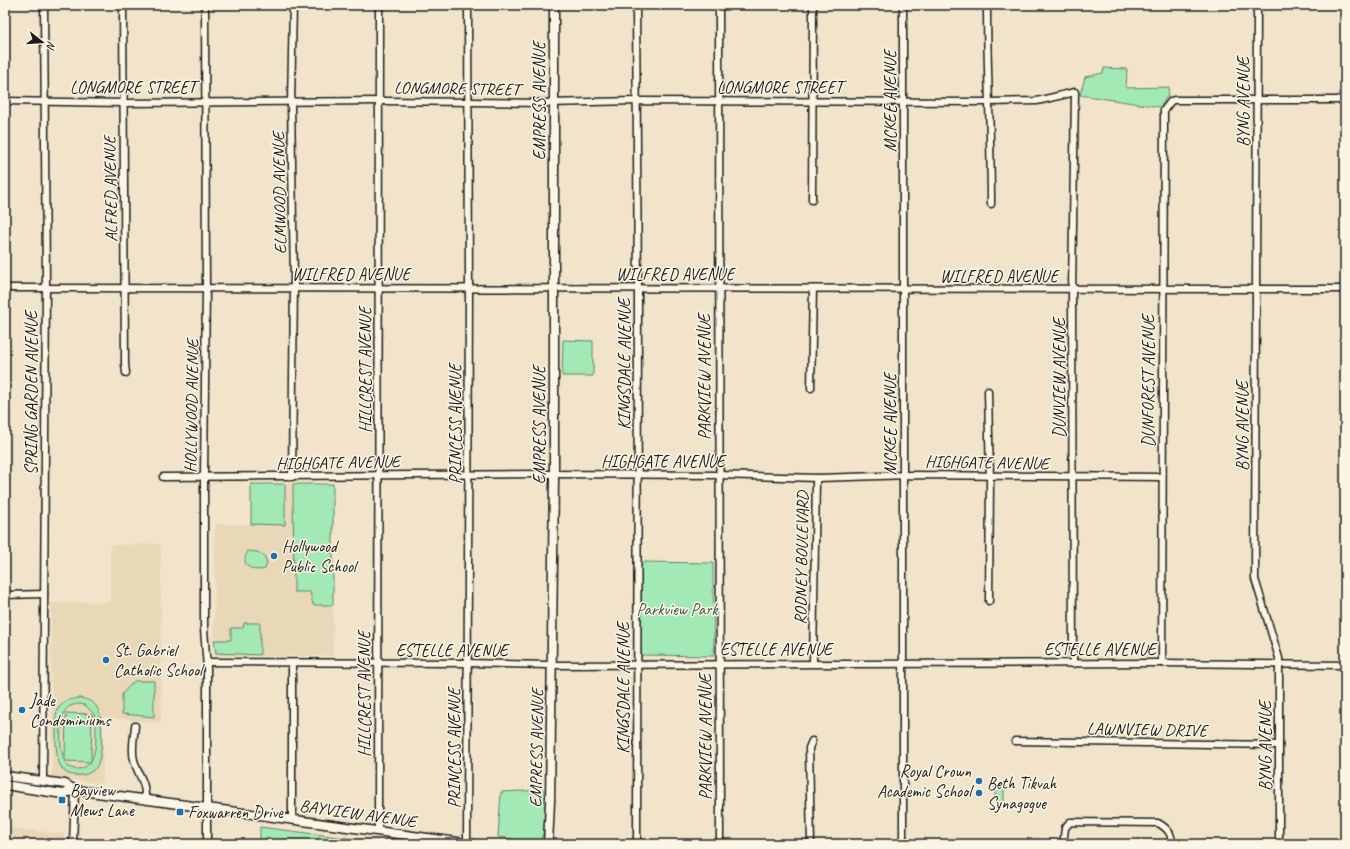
<svg xmlns="http://www.w3.org/2000/svg" width="1350" height="849" font-family="Caveat,sans-serif">
	<style>
		.built { fill: #e9d8b7 }
		.green { fill: #a3e9b6; stroke: #608269; fill-rule: evenodd }
		.lines { fill: none; stroke-linecap: round; stroke-linejoin: round }
		.street-casing { stroke: #1c1c1c; stroke-width: 9 }
		.secondary-casing { stroke: #1c1c1c; stroke-width: 11 }
		.street { stroke: #fcf5e5; stroke-width: 6 }
		.secondary { stroke: #fcf5e5; stroke-width: 8 }
		.poi-dot { fill: #1f6fb2; stroke: #fcf5e5; stroke-width: 1.5 }
		.labels { text-anchor: middle; stroke-width: 3; stroke-linejoin: round; paint-order: stroke }
		.street-label { font-size: 17px; fill: #1c1c1c; stroke: #fcf5e5 }
		.poi-label { font-size: 17px; fill: #1c1c1c; stroke: #fcf5e5; text-anchor: start }
		.park-label { font-size: 17px; fill: #445a4a; stroke: #fcf5e5 }
	</style>
	<rect width="100%" height="100%" fill="#f1e4ca"/>
	<filter id="ink" filterUnits="userSpaceOnUse"><feTurbulence type="fractalNoise" baseFrequency=".025" numOctaves="2"/><feDisplacementMap in="SourceGraphic" scale="8" xChannelSelector="R" yChannelSelector="G"/><feConvolveMatrix kernelMatrix="1 2 1 2 8 2 1 2 1" color-interpolation-filters="sRGB"/></filter>
	<g filter="url(#ink)">
		<g class="built">
			<path d="M251 484H333V656H214L215 524H251Z"/>
			<path d="M161 544V723L103 717V784L52 777 51 603 110 602V545Z"/>
			<path d="M5 827 64 834 65 844H5Z"/>
		</g>
		<g class="green">
			<path d="M1104 68 1127 69 1126 88 1169 87 1168 95 1160 107 1080 95 1085 77 1103 73Z"/>
			<path d="M563 340 593 341V376H562Z"/>
			<path d="M251 484H285V525L251 524Z"/>
			<path d="M293 484H333V605H313L310 592H294Z"/>
			<path d="M248 551 257 552 264 555 267 563 265 569C252 572 239 566 248 551Z"/>
			<path d="M641 562 713 563 714 656 641 655Z"/>
			<path d="M244 623H260V655L216 653 214 640H231V628H243Z"/>
			<path d="M134 681H154V717L122 714V694Z"/>
			<path d="M80 698C86 699 92 701 96 706 104 716 103 756 97 766 94 771 87 775 81 775 55 779 56 750 56 733 56 725 54 716 58 709 63 701 71 699 80 698ZM79 704 85 705 94 714C97 728 99 764 82 768 77 770 72 769 68 766 59 759 59 721 64 713 67 706 72 705 79 704Z"/>
			<path d="M66 713 92 714 91 762 65 761Z"/>
			<path d="M995 785H1004V802H1000L995 796Z"/>
			<path d="M546 790 544 832 539 843 498 837 501 792Z"/>
			<path d="M260 827 393 844H260Z"/>
		</g>
		<g class="lines">
			<defs>
				<g id="street">
					<path d="M123 5 125 364 126 373"/>
					<path d="M205 5 206 288 204 476V629L207 668V844"/>
					<path d="M636 5 638 293 637 844"/>
					<path d="M719 5 720 844"/>
					<path d="M987 5C987 71 991 137 991 204"/>
					<path d="M1257 5 1255 579 1279 658V844"/>
					<path d="M5 101 123 103 384 101 547 103 636 101 989 102 1037 101 1075 92 1072 290 1073 664"/>
					<path d="M812 200 813 5"/>
					<path d="M5 288 1345 289"/>
					<path d="M811 388 813 289"/>
					<path d="M988 391 990 481 989 601"/>
					<path d="M163 477 549 474 718 475 818 478 910 475 1162 477"/>
					<path d="M292 477 294 281 291 103 293 5"/>
					<path d="M5 595 44 594"/>
					<path d="M207 662 468 663 547 665 1162 663 1345 665"/>
					<path d="M292 663V819"/>
					<path d="M813 663 816 481 818 478"/>
					<path d="M1162 663 1164 110 1171 101 1174 100H1345"/>
					<path d="M135 726C134 738 131 749 134 760 138 776 146 781 145 799"/>
					<path d="M1015 741 1279 745"/>
					<path d="M43 781 46 282 44 5"/>
					<path d="M378 831 379 5"/>
					<path d="M467 843 469 293 468 5"/>
					<path d="M73 844 75 790"/>
					<path d="M811 844 809 748 812 741"/>
					<path d="M903 844V5"/>
					<path d="M1063 844 1065 828 1070 822 1158 823C1167 828 1172 833 1172 844"/>
				</g>
				<g id="secondary">
					<path d="M5 776 65 784 75 790 472 844"/>
					<path d="M5 785 63 794 75 790"/>
					<path d="M548 844 550 802 554 480V5"/>
				</g>
			</defs>
			<use href="#street" class="street-casing"/>
			<use href="#secondary" class="secondary-casing"/>
			<use href="#street" class="street"/>
			<use href="#secondary" class="secondary"/>
		</g>
	</g>
	<g class="poi-dot">
		<circle cx="274" cy="556" r="4"/>
		<circle cx="106" cy="660" r="4"/>
		<circle cx="22" cy="710" r="4"/>
		<circle cx="979" cy="781" r="4"/>
		<circle cx="979" cy="793" r="4"/>
		<rect x="58" y="796" width="8" height="8" rx="2"/>
		<rect x="176" y="808" width="8" height="8" rx="2"/>
	</g>
	<g class="labels">
		<g class="street-label">
			<text x="133" y="93">LONGMORE STREET</text>
			<text x="780" y="93">LONGMORE STREET</text>
			<text transform="translate(457 88) rotate(1)" y="6">LONGMORE STREET</text>
			<text transform="translate(539 101) rotate(-90)" y="6">EMPRESS AVENUE</text>
			<text transform="translate(890 101) rotate(-90)" y="6">MCKEE AVENUE</text>
			<text transform="translate(1243 102) rotate(-90)" y="6">BYNG AVENUE</text>
			<text transform="translate(110 189) rotate(-91)" y="6">ALFRED AVENUE</text>
			<text transform="translate(279 193) rotate(-91)" y="6">ELMWOOD AVENUE</text>
			<text x="351" y="280">WILFRED AVENUE</text>
			<text x="675" y="280">WILFRED AVENUE</text>
			<text x="999" y="282">WILFRED AVENUE</text>
			<text transform="translate(624 364) rotate(-90)" y="6">KINGSDALE AVENUE</text>
			<text transform="translate(365 370) rotate(-90)" y="6">HILLCREST AVENUE</text>
			<text transform="translate(704 377) rotate(-90)" y="6">PARKVIEW AVENUE</text>
			<text transform="translate(1059 378) rotate(-90)" y="6">DUNVIEW AVENUE</text>
			<text transform="translate(1148 381) rotate(-90)" y="6">DUNFOREST AVENUE</text>
			<text transform="translate(31 393) rotate(-90)" y="6">SPRING GARDEN AVENUE</text>
			<text transform="translate(191 406) rotate(-89)" y="6">HOLLYWOOD AVENUE</text>
			<text transform="translate(455 424) rotate(-90)" y="6">PRINCESS AVENUE</text>
			<text transform="translate(890 424) rotate(-90)" y="6">MCKEE AVENUE</text>
			<text transform="translate(539 425) rotate(-90)" y="6">EMPRESS AVENUE</text>
			<text transform="translate(1242 426) rotate(-90)" y="6">BYNG AVENUE</text>
			<text x="663" y="467">HIGHGATE AVENUE</text>
			<text transform="translate(338 462) rotate(-1)" y="6">HIGHGATE AVENUE</text>
			<text transform="translate(987 462) rotate(1)" y="6">HIGHGATE AVENUE</text>
			<text transform="translate(801 558) rotate(-89)" y="6">RODNEY BOULEVARD</text>
			<text x="776" y="655">ESTELLE AVENUE</text>
			<text x="1100" y="655">ESTELLE AVENUE</text>
			<text x="452" y="656">ESTELLE AVENUE</text>
			<text transform="translate(623 688) rotate(-90)" y="6">KINGSDALE AVENUE</text>
			<text transform="translate(364 694) rotate(-90)" y="6">HILLCREST AVENUE</text>
			<text transform="translate(1147 729) rotate(1)" y="6">LAWNVIEW DRIVE</text>
			<text transform="translate(705 737) rotate(-90)" y="6">PARKVIEW AVENUE</text>
			<text transform="translate(1265 746) rotate(-90)" y="6">BYNG AVENUE</text>
			<text transform="translate(454 748) rotate(-90)" y="6">PRINCESS AVENUE</text>
			<text transform="translate(536 748) rotate(-89)" y="6">EMPRESS AVENUE</text>
			<text transform="translate(358 813) rotate(8)" y="6">BAYVIEW AVENUE</text>
		</g>
		<g class="poi-label">
			<text x="282" y="552">Hollywood<tspan x="282" dy="20">Public School</tspan></text>
			<text x="114" y="656">St. Gabriel<tspan x="114" dy="20">Catholic School</tspan></text>
			<text x="30" y="706">Jade<tspan x="30" dy="20">Condominiums</tspan></text>
			<text x="971" y="777" text-anchor="end">Royal Crown<tspan x="971" dy="20">Academic School</tspan></text>
			<text x="987" y="789">Beth Tikvah<tspan x="987" dy="20">Synagogue</tspan></text>
			<text x="70" y="796">Bayview<tspan x="70" dy="20">Mews Lane</tspan></text>
			<text x="188" y="818">Foxwarren Drive</text>
		</g>
		<g class="park-label">
			<text x="677" y="615">Parkview Park</text>
		</g>
	</g>
	<rect width="1350" height="849" fill="none" stroke="#fcf5e5" stroke-width="20"/>
	<rect x="10" y="10" width="1330" height="829" fill="none" stroke="#1c1c1c" stroke-width="1.5" filter="url(#ink)"/>
	<g transform="translate(42 42) rotate(107)" stroke="#fcf5e5" stroke-width="3" paint-order="stroke">
	<path d="M0-3L7 15L0 10L-7 15Z" fill="#1c1c1c"/>
	<text y="-6" font-size="11" font-weight="bold" text-anchor="middle" fill="#1c1c1c">N</text>
	</g>
</svg>
